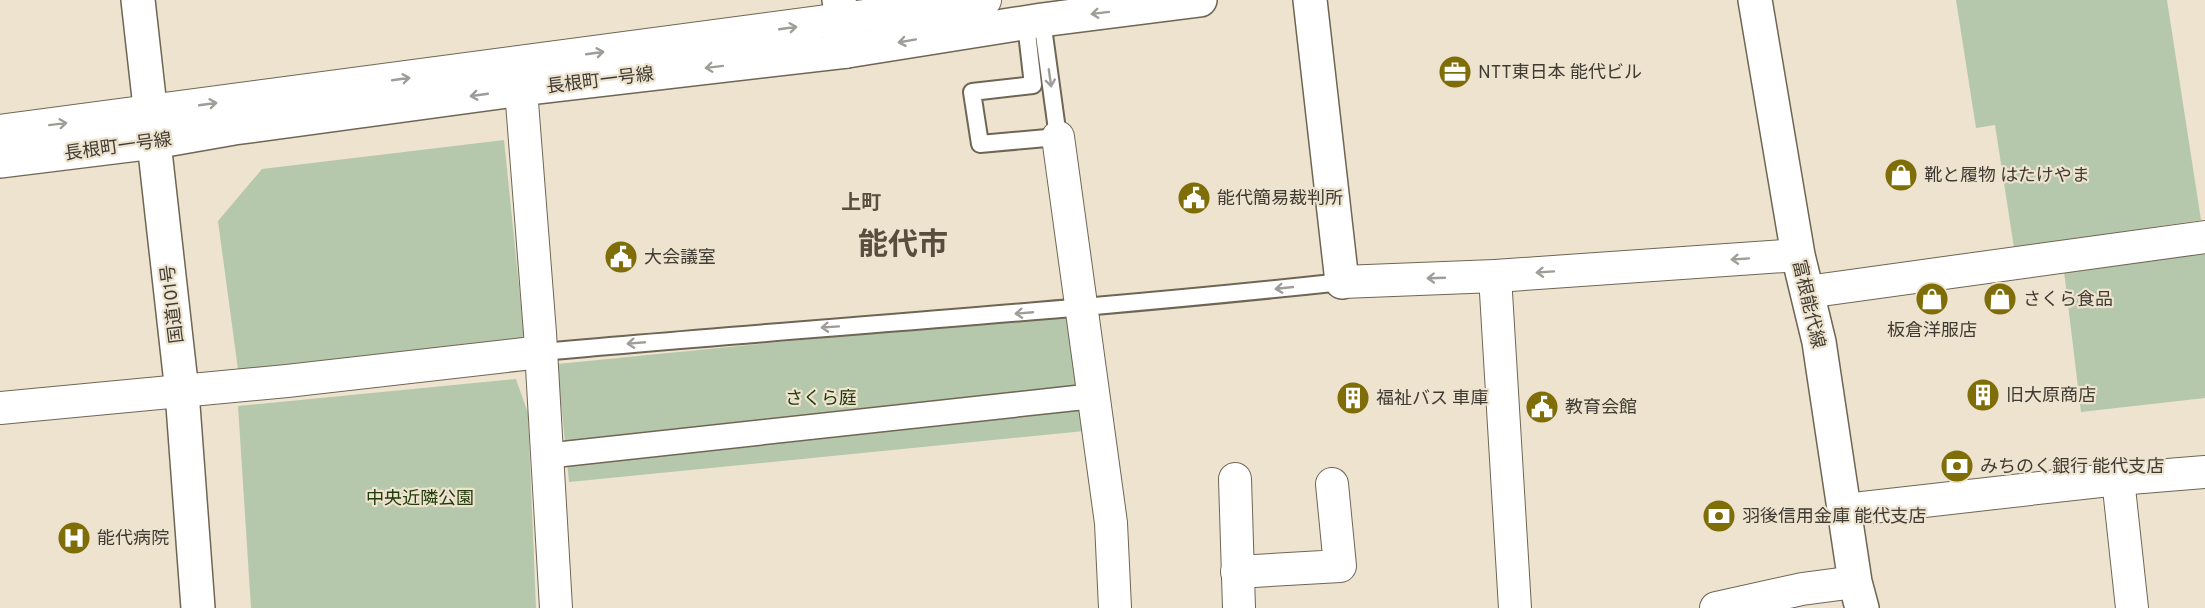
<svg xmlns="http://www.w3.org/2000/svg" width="2205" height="608" font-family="Overpass,'Noto Sans JP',sans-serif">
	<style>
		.green { fill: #b6c8ab }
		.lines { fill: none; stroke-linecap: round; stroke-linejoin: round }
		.service-casing { stroke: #6f6554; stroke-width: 20 }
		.pedestrian-casing { stroke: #6f6554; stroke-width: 27 }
		.minor-casing { stroke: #6f6554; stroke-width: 34 }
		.tertiary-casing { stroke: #6f6554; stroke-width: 36 }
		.secondary-casing { stroke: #6f6554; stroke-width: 36 }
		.trunk-casing { stroke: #6f6554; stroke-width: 36 }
		.service { stroke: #fff; stroke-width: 16 }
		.pedestrian { stroke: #fff; stroke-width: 24 }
		.minor { stroke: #fff; stroke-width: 32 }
		.tertiary { stroke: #fff; stroke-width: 33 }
		.secondary { stroke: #fff; stroke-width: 33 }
		.trunk { stroke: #fff; stroke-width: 33 }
		.oneway { stroke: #9f9d99 }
		.labels { text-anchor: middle; stroke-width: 4.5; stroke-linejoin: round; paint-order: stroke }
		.poi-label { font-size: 18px; fill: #3f3b33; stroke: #eee3cf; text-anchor: start }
		.street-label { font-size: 18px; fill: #3f3b33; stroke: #eee3cf }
		.park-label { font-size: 18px; fill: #213b0b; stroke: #eee3cf }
		.neighbourhood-label { font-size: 20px; font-weight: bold; fill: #584e3e; stroke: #eee3cf }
		.town-label { font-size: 30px; font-weight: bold; fill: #584e3e; stroke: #eee3cf }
	</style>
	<rect width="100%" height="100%" fill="#eee3cf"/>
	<g class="green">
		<path d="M1956 0H2167L2201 220 2014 248 1995 125 1976 128Z"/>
		<path d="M504 140 524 335 514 346 239 377 218 221 262 169Z"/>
		<path d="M2205 246V398L2081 412 2063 263Z"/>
		<path d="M1074 313 1085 431 569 482 557 364Z"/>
		<path d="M516 379 528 413 536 608H251L238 406Z"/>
	</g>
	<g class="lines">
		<defs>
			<g id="service">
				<path d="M1026 24 1033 85 972 92 980 144 1058 137 1042 20"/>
				<path d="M541 352C808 328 1075 311 1342 282"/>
			</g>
			<path id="pedestrian" d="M545 456 1094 396"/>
			<g id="minor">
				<path d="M519 64 540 333 556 608"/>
				<path d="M0 131 985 0"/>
				<path d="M1058 137 1111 523 1115 608"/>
				<path d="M1495 276 1515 608"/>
				<path d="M1342 282 1495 276 1798 255"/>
				<path d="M1807 292 2205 237"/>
				<path d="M0 408 287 381 541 352"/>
				<path d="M1235 479 1239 608"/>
				<path d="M2118 479 2132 608"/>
				<path d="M1845 510 2118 479 2205 472"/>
				<path d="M1237 572 1340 566 1332 484"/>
				<path d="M1716 608 1802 589 1855 582"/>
			</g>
			<g id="tertiary">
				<path d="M839 0 847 51"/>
				<path d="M1310 0 1342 282"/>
				<path d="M0 161 154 142 234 128 521 89 847 51 1042 20 1200 0"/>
			</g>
			<path id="secondary" d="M1755 0 1798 255 1819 342 1855 582 1862 608"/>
			<path id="trunk" d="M138 0 182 392 198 608"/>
		</defs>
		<use href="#service" class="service-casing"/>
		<use href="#pedestrian" class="pedestrian-casing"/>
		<use href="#minor" class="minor-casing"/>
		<use href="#tertiary" class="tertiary-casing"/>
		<use href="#secondary" class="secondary-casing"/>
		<use href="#trunk" class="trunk-casing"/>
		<use href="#service" class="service"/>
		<use href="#pedestrian" class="pedestrian"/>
		<use href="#minor" class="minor"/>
		<use href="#tertiary" class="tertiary"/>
		<use href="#secondary" class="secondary"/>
		<use href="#trunk" class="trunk"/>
	</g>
	<defs><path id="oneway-shaft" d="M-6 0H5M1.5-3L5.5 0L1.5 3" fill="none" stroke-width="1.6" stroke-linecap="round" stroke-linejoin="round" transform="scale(1.5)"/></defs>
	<g class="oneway">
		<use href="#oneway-shaft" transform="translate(1100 13) rotate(173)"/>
		<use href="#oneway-shaft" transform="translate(788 28) rotate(-8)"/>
		<use href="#oneway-shaft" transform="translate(907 41) rotate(170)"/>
		<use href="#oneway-shaft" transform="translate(595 53) rotate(-8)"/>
		<use href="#oneway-shaft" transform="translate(714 67) rotate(173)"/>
		<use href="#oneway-shaft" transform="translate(1050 78) rotate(82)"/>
		<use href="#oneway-shaft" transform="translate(401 79) rotate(-8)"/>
		<use href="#oneway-shaft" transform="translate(479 95) rotate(172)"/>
		<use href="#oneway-shaft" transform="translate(208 104) rotate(-8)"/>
		<use href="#oneway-shaft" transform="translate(58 124) rotate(-7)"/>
		<use href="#oneway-shaft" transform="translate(1740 259) rotate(176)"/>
		<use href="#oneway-shaft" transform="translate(1545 272) rotate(176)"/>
		<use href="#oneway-shaft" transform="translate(1436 278) rotate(178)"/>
		<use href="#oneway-shaft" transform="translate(1284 288) rotate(174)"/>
		<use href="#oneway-shaft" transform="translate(1024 313) rotate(175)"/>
		<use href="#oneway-shaft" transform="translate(830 327) rotate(176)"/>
		<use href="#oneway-shaft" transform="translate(636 343) rotate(175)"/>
	</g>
	<defs>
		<symbol id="office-disc" viewBox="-11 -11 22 22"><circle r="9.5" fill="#7f6d08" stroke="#eee3cf"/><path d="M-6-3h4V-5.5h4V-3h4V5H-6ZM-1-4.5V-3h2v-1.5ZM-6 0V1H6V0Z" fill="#fff"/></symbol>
		<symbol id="shop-disc" viewBox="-11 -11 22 22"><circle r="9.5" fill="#7f6d08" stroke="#eee3cf"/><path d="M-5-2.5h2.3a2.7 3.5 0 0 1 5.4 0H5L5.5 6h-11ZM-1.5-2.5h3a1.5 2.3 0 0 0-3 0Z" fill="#fff"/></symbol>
		<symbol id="civic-disc" viewBox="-11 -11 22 22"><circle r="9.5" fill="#7f6d08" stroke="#eee3cf"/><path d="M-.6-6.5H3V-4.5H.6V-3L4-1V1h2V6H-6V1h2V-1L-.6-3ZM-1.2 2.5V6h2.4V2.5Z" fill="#fff"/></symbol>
		<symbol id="building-disc" viewBox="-11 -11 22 22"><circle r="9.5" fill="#7f6d08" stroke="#eee3cf"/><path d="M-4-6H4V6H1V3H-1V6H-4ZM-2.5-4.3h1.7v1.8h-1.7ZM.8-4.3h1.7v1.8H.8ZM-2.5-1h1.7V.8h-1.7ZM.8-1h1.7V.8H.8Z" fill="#fff"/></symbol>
		<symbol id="bank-disc" viewBox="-11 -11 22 22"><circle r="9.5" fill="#7f6d08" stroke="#eee3cf"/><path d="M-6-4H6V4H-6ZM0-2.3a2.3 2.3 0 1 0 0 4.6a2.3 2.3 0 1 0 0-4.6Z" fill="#fff"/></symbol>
		<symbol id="hospital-disc" viewBox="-11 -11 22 22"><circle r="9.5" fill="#7f6d08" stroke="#eee3cf"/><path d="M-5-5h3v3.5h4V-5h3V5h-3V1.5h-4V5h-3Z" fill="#fff"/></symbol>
	</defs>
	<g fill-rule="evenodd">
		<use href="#office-disc" x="1436" y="53" width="38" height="38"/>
		<use href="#shop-disc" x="1882" y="156" width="38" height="38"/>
		<use href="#civic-disc" x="1175" y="179" width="38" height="38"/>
		<use href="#civic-disc" x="602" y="238" width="38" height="38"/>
		<use href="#shop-disc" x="1913" y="280" width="38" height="38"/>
		<use href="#shop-disc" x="1981" y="280" width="38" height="38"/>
		<use href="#building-disc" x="1964" y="376" width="38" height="38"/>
		<use href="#building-disc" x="1334" y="379" width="38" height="38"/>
		<use href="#civic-disc" x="1523" y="388" width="38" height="38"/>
		<use href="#bank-disc" x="1938" y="447" width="38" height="38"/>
		<use href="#bank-disc" x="1700" y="497" width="38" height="38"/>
		<use href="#hospital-disc" x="55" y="519" width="38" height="38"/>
	</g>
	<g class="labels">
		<g class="poi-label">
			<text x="1478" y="78">NTT東日本 能代ビル</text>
			<text x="1924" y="181">靴と履物 はたけやま</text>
			<text x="1217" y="204">能代簡易裁判所</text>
			<text x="644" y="263">大会議室</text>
			<text x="2023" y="305">さくら食品</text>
			<text x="1932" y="336" text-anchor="middle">板倉洋服店</text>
			<text x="2006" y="401">旧大原商店</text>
			<text x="1376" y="404">福祉バス 車庫</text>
			<text x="1565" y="413">教育会館</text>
			<text x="1980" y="472">みちのく銀行 能代支店</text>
			<text x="1742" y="522">羽後信用金庫 能代支店</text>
			<text x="97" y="544">能代病院</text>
		</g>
		<g class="street-label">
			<text transform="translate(600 80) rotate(-7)" y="6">長根町一号線</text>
			<text transform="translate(118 146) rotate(-8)" y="6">長根町一号線</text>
			<text transform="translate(172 304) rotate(-97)" y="6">国道101号</text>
			<text transform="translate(1809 304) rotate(77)" y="6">富根能代線</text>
		</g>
		<g class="park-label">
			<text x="821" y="404">さくら庭</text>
			<text x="420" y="504">中央近隣公園</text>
		</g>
		<g class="neighbourhood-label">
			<text x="861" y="209">上町</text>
		</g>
		<g class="town-label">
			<text x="903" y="254">能代市</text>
		</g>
	</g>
</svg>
